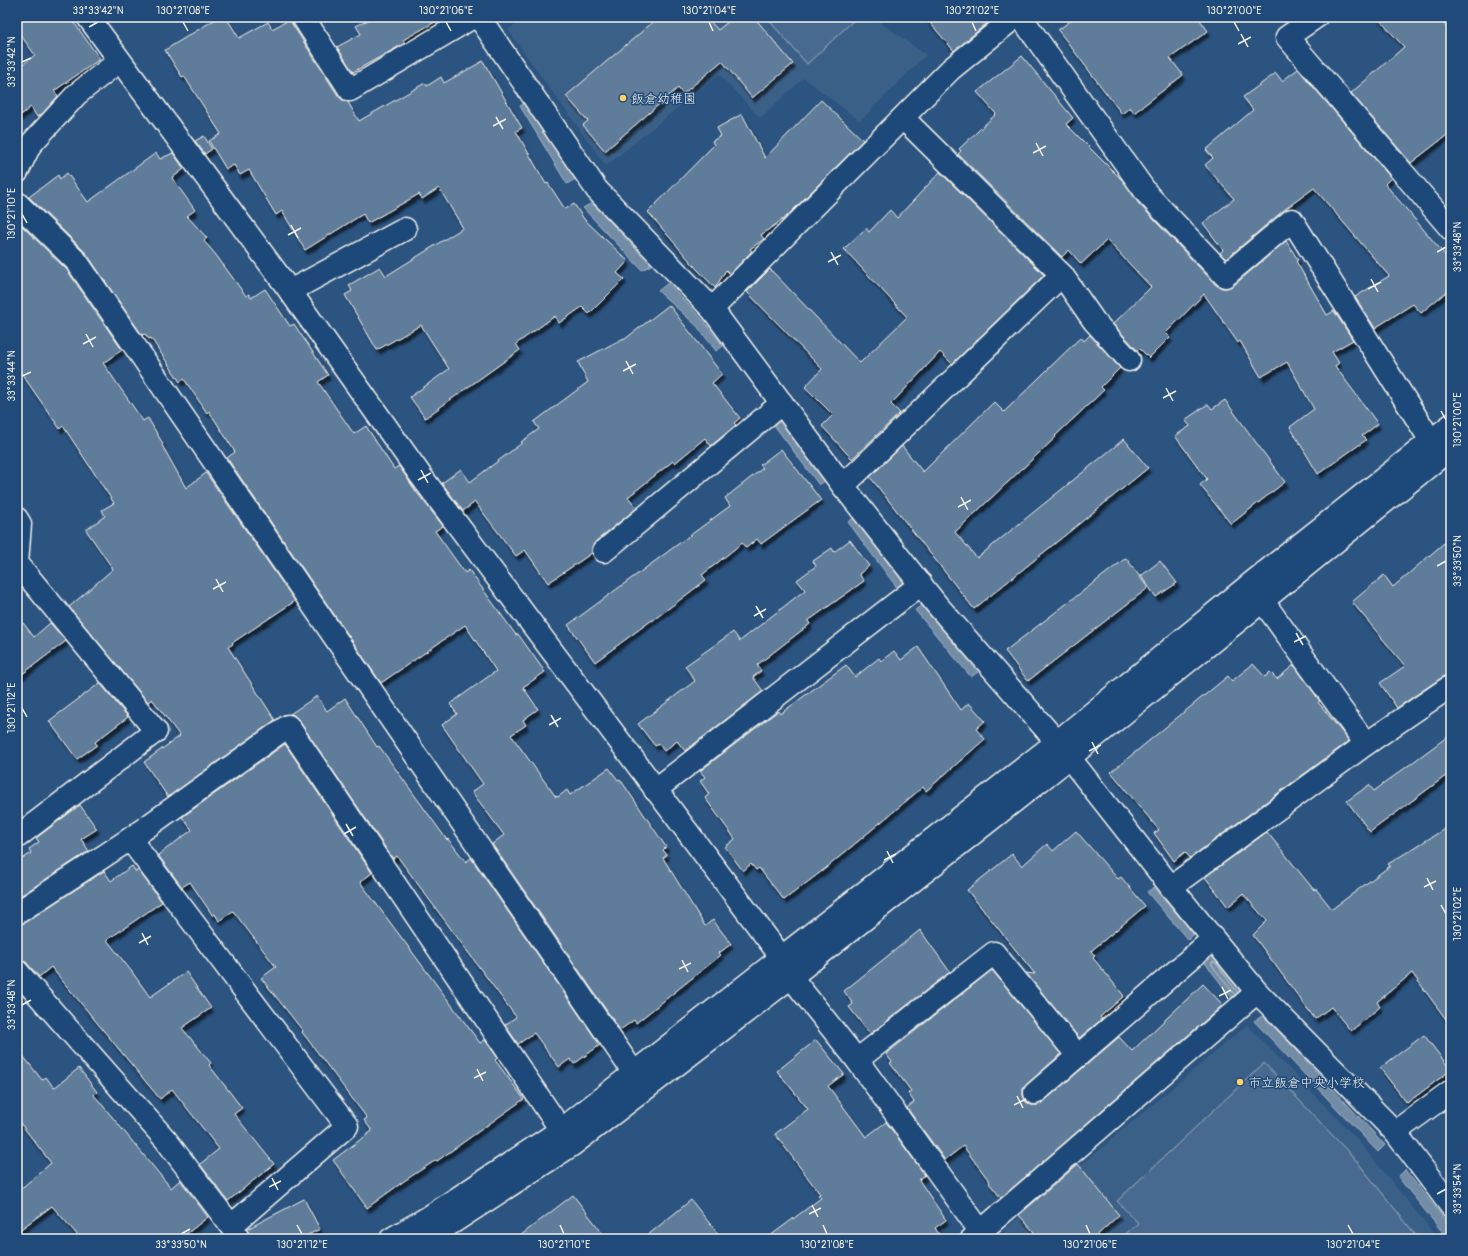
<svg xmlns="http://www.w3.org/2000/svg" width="1468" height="1256" font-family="Pangolin,'Klee One',sans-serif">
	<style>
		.built { fill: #3b6088 }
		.green { fill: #496b90; stroke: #9eaebc }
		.water { fill: #738ca6; stroke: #a7b4c0 }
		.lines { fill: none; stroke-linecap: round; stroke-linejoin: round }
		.shore { stroke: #c0c9ce; stroke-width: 1 }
		.building { fill: #5e7b9a; stroke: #f4f1e8; filter: url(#shadow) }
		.street-casing { stroke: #f4f1e8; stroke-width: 25 }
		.secondary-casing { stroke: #f4f1e8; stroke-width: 25 }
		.street { stroke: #1f4a7a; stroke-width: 22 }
		.secondary { stroke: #1f4a7a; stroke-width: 22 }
		.ticks { fill: none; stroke: #f4f1e8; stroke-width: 1.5 }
		.poi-dot { fill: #ffd166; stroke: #1f4a7a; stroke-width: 1.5 }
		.labels { text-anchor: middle; stroke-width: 3; stroke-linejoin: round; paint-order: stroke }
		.poi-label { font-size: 13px; fill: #f4f1e8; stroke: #1f4a7a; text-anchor: start }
		.neatline { fill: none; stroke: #f4f1e8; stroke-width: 1.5 }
		.ticks-label { font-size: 10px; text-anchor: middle; fill: #f4f1e8 }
	</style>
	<defs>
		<filter id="shadow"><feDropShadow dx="2.5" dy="4.5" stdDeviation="1" flood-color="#0009"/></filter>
	</defs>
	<rect width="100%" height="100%" fill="#2c5481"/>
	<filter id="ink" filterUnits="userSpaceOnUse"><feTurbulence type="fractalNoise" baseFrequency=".025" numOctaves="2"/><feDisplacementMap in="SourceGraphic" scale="8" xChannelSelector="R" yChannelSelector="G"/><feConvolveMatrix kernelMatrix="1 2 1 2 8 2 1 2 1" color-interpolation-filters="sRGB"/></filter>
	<g filter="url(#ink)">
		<g class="built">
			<path d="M523 17H873L926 55 860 121 804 78 760 118 719 74 606 166 508 30Z"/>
			<path d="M1247 1025 1357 1139 1438 1239H1010L1004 1230Z"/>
		</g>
		<g class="green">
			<path d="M766 17H853L854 20 807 64Z"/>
			<path d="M1264 1063 1355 1159 1419 1239H1120L1138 1223 1117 1201Z"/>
		</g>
		<g class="water">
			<path d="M528 101 575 179 567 184 520 106Z"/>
			<path d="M592 203 651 265 642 270 583 208Z"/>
			<path d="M668 283 704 321 723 346 716 351 697 326 658 291Z"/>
			<path d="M784 418 828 479 819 485 774 425Z"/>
			<path d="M856 516 906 583 898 589 848 522Z"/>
			<path d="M922 605 978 672 971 677 915 610Z"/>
			<path d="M1154 887 1194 934 1188 940 1147 892Z"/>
			<path d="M1214 955 1245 995 1235 1002 1205 963Z"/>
			<path d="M1264 1015 1385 1145 1378 1152 1254 1021Z"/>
			<path d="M1405 1170 1451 1227V1239H1448L1398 1177Z"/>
		</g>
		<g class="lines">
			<path class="shore" d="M1235 995 1212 965V962H1215L1238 993"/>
		</g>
		<g class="building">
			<path d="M17 17H70L100 59 54 91 58 96 43 113 37 117 31 107 17 118V69L35 55 17 30Z"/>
			<path d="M219 17H226L239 38 268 22 272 29 291 19 292 24 339 97 344 101 348 102 359 121 425 83 427 86 441 77 444 83 483 61 522 128 516 131 546 184 548 183 565 209 574 204 584 219 628 261 617 273 624 279 589 314 582 307 559 323 555 316 516 344 520 350 425 418 410 397 449 369 421 325 377 350 345 295 352 291 349 285 380 267 386 276 463 228 439 188 422 199 419 194 368 223 363 214 305 250 282 211 276 215 249 170 240 175 234 165 226 169 209 141 221 134 184 76 182 77 165 50Z"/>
			<path d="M374 17H444L403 40 405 43 353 72 337 47 361 34 356 26Z"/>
			<path d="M659 17H706L718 30 734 17H754L793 64 752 98 722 61 683 94 678 88 605 151 583 125 588 121 566 96Z"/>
			<path d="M925 17H994L954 51Z"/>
			<path d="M1076 17H1198L1208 31 1170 58 1183 75 1134 113 1130 107 1122 114 1058 30Z"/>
			<path d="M1377 17H1438L1451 32V132L1411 163 1351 93 1404 47Z"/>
			<path d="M1022 56 1073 118 1066 124 1124 182 1139 204 1216 285 1222 288H1227L1233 286 1286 241 1298 260 1296 261 1327 315 1334 311 1353 340 1332 352 1339 363 1335 366 1378 424 1362 436 1366 440 1318 474 1290 427 1314 409 1287 362 1261 377 1240 341 1238 343 1204 294 1166 333 1170 337 1149 358 1140 349 1138 351 1113 324 1151 287 1107 240 1081 264 1069 250 1062 257 958 154 961 151 959 149 996 114 977 92Z"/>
			<path d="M1298 69 1391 178 1385 184 1451 262V288L1421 313 1413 304 1375 328 1355 297 1389 276 1314 188 1284 210 1226 259 1220 253 1223 250 1203 223 1234 199 1205 165 1213 158 1206 150 1253 110 1243 97 1276 73 1282 81Z"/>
			<path d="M821 100 863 140 786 217 761 235 764 239 750 249 752 251 730 274 726 270 715 288 695 267 648 212 714 145 712 141 721 136 717 128 742 114 765 158Z"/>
			<path d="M204 136 212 149 205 154 195 141Z"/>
			<path d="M156 153 160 159 173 153 184 169 172 178 195 210 187 216 207 238 204 241 216 255 246 296 249 294 251 298 265 289 290 326 294 324 328 375 318 382 354 434 366 426 394 469 399 466 415 490 443 526 435 531 465 573 469 570 516 635 518 634 545 672 523 687 538 709 523 720 526 725 511 735 556 797 558 796V797L567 790 570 795 609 768 618 780 620 779 666 847 663 850 667 855 663 858 705 926 713 920 731 944 719 953 721 955 636 1023 634 1020 620 1030 492 844 504 835 472 792 483 784 442 725 457 714 450 704 496 671 465 625 381 683 227 458 235 452 209 411 207 413 184 379 180 382 151 338 149 339 145 334 142 335 86 253 29 197 58 175 60 179 67 173 88 202Z"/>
			<path d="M940 172 1044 275 952 364 940 352 891 404 900 413 852 459 822 426 833 415 805 387 822 369 747 292 770 269 860 363 907 317 844 249 866 228 869 232 890 210 897 218Z"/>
			<path d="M17 221 67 270 122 350 103 363 143 421 148 418 163 444 162 445 186 488 206 473 295 601 232 643 233 644 228 647 275 720 168 797 144 762 180 736 152 699 148 702 69 607 113 569 86 530 105 516 102 510 114 503 63 426 60 429 17 367Z"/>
			<path d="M669 305 722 374 712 383 740 418 734 423 736 425 711 446 705 438 675 463 673 461 628 497 637 508 596 541 592 546V553L548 583 525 550 516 556 475 502 463 511 442 483 461 469 470 482 522 443 521 442 539 429 534 422 588 382 578 362 624 338 625 339Z"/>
			<path d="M1090 335 1120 368 1101 387 1104 390 1055 436 1056 437 955 532 977 558 1124 439 1148 468 974 609 870 477 902 446 923 472 994 402 1004 412 1081 337 1084 341Z"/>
			<path d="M1225 400 1285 482 1231 524 1200 485 1207 479 1175 436 1190 426 1185 420 1208 404 1212 409Z"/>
			<path d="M781 449 821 500 761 544 757 539 746 548 742 543 702 575 706 580 652 621V620L595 662 568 625 730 506 725 498 763 468 760 465Z"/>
			<path d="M1451 537V674L1444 676 1397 708 1380 683 1405 666 1352 602 1384 575 1393 587Z"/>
			<path d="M850 540 869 566 859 574 864 581 808 621 810 624 757 665 761 671 753 677 763 691 685 751 677 741 664 751 659 744 655 746 638 724 695 681 685 666 733 632 740 641 805 590 797 580 816 566 813 561 832 548 834 552Z"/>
			<path d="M1126 558 1148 588 1028 681 1005 651Z"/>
			<path d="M1160 561 1177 583 1156 597 1141 576Z"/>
			<path d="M17 615 34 637 50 623 66 641 17 678Z"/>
			<path d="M918 647 961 710 969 703 985 721 976 729 985 739 926 791 923 787 826 868 784 900 759 868 756 870 751 864 743 871 725 847 735 839 705 798 709 794 700 781 705 777 700 771 778 711 780 714 846 665 855 677 879 658 881 661 894 651 901 660Z"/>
			<path d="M1253 664 1265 677 1270 672 1277 679 1294 665 1320 701 1318 702 1349 741 1190 858 1185 852 1174 861 1154 833 1159 830 1111 772 1228 676 1232 681Z"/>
			<path d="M100 683 128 717 95 742 97 745 77 759 49 721Z"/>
			<path d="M317 696 327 711 345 698 377 747 379 746 447 840 448 839 466 862 471 858 600 1045 574 1064 570 1059 559 1067 534 1033 518 1044 505 1025 516 1017 397 856 393 859 298 719 294 715 290 714Z"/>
			<path d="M1451 734V772L1370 832 1347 801 1369 785 1374 791Z"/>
			<path d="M285 744 372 873 360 882 480 1043 485 1040 498 1058 495 1060 524 1099 475 1134 437 1161 436 1160 404 1181 367 1208 333 1160 372 1131 364 1120 367 1118 302 1032 303 1031 261 978 276 967 233 911 219 921 215 914 213 916 190 882 182 887 158 855 192 830 182 817Z"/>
			<path d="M80 805 97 829 81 839 89 851 17 898V863L31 853 29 849 39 842 36 838Z"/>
			<path d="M1451 825V1026L1412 973 1377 1002 1380 1007 1351 1031 1331 1007 1315 1019 1253 935 1267 921 1243 894 1228 907 1205 877 1267 832 1314 890 1316 889 1332 909 1390 866 1388 864Z"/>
			<path d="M1076 831 1118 879 1121 877 1145 906 1091 951 1095 956 1093 958 1124 996 1100 1017 1102 1019 1079 1038 1026 973 1035 974 967 890 1012 854 1022 866 1047 844 1053 851Z"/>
			<path d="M132 866 136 872 138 870 162 902 107 940 132 972 150 997 186 972 211 1008 182 1028 211 1063 209 1065 242 1108 234 1114 274 1164 228 1201 200 1164 219 1149 172 1089 160 1099 51 967 39 977 26 962 21 959H17V925L24 923 104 871 111 881Z"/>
			<path d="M920 930 950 972 870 1034 849 1007 853 1004 844 991Z"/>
			<path d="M992 970 1061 1054 1027 1084 1023 1089V1095L1025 1101 1031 1105H1038L1043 1102 1119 1037 1132 1051 1203 984 1223 1005 1001 1198 989 1183 990 1182 963 1146 945 1160 907 1108 914 1102 908 1093 911 1091 890 1063 892 1062 886 1054Z"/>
			<path d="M1424 1035 1451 1070 1407 1103 1380 1068Z"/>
			<path d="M816 1040 844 1074 828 1086 866 1137 886 1122 925 1175 919 1180 946 1220 935 1228 942 1239H766L821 1198 818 1195 820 1194 775 1134 808 1109 777 1071Z"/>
			<path d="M17 1048 42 1080 46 1077 54 1088 79 1068 97 1092 94 1095 171 1188 180 1180 208 1217 180 1239H81L52 1206 17 1232V1192L51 1163 17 1119Z"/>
			<path d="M1078 1164 1119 1215 1093 1239H1040L1019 1215Z"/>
			<path d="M573 1195 607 1239H516Z"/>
			<path d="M304 1199 320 1229 300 1239H250L247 1229Z"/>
			<path d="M691 1200 722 1239H643Z"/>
		</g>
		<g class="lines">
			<defs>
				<g id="street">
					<path d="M303 17 350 90 473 17"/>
					<path d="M479 17 597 190 712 309 843 486 937 605 1057 742 1171 887 1257 992 1395 1132 1451 1206"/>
					<path d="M1021 17 1148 195 1225 276 1292 220 1431 441 1442 456"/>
					<path d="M1316 17 1287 37 1451 229"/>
					<path d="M903 118 1062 275 1094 321 1129 360"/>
					<path d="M17 172 30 145 77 94 119 61"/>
					<path d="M17 203 77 262 634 1073"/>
					<path d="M290 291 405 229"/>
					<path d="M712 309 951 69 1015 17"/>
					<path d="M843 486 1062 275"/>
					<path d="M17 519 20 524 17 563 156 731 17 837"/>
					<path d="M604 551 782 403"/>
					<path d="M1262 600 1366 744 1451 686"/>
					<path d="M655 790 921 584"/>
					<path d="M130 839 347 1126 231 1226"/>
					<path d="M1171 887 1366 744"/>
					<path d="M17 913 130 839 288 726 561 1130"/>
					<path d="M17 971 166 1140 231 1226 238 1238"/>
					<path d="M857 1060 994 953 1078 1056"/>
					<path d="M1035 1093 1213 939"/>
					<path d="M1395 1132 1451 1091"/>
					<path d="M972 1239 1257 992"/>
				</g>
				<g id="secondary">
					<path d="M88 17 290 291 421 476 782 958 791 977 857 1060 986 1239"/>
					<path d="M391 1239 429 1217 561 1130 1057 742 1254 581 1451 425"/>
					<path d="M427 1239 572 1145 791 977 1070 757 1451 448"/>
				</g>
			</defs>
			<use href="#street" class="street-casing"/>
			<use href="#secondary" class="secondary-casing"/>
			<use href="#street" class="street"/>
			<use href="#secondary" class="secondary"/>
		</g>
	</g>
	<path class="ticks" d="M183 22 188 31M446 22 451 31M709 22 713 31M972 22 976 31M1234 22 1239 31M89 27 98 22M1241 34 1248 47M1238 44 1251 37M22 62 31 58M496 117 503 129M493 126 506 119M1036 143 1043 156M1033 153 1046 146M22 214 27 223M291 225 298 238M288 235 301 228M831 252 838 265M1437 252 1446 247M828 262 841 255M1371 279 1378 292M1368 289 1381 282M86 334 93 347M83 344 96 337M626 361 633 374M623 371 636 364M22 376 31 372M1166 388 1173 401M1163 398 1176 391M1441 411 1446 420M421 470 428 483M418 480 431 473M961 497 968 510M958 507 971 500M1437 566 1446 561M216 579 223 592M213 589 226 582M756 606 763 618M754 616 766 609M1296 633 1303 645M1294 642 1306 636M22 708 27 717M551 715 558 727M549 725 561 718M1092 742 1098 754M1089 751 1101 745M346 824 353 836M344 834 356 827M887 851 893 863M884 860 896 854M1427 878 1433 890M1424 887 1436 881M1441 905 1446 914M142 933 148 945M139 943 151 936M682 960 688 972M679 969 691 963M1222 987 1228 999M1219 996 1231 990M22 1005 31 1000M477 1069 483 1081M474 1078 486 1072M1017 1096 1023 1108M1014 1105 1026 1099M272 1178 278 1190M269 1187 281 1181M1437 1194 1446 1189M812 1205 818 1217M809 1214 821 1208M297 1225 302 1234M560 1225 564 1234M823 1225 827 1234M1086 1225 1090 1234M1348 1225 1353 1234M181 1234 190 1229"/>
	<g class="poi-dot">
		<circle cx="623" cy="98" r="4"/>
		<circle cx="1240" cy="1082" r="4"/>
	</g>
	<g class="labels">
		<g class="poi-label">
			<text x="631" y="103">飯倉幼稚園</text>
			<text x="1248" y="1087">市立飯倉中央小学校</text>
		</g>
	</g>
	<rect width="1468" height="1256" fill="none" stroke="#1f4a7a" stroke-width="44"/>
	<rect x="22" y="22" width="1424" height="1212" class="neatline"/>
	<g class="ticks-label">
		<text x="98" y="14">33°33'42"N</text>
		<text x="183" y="14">130°21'08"E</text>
		<text x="446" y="14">130°21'06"E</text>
		<text x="709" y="14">130°21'04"E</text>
		<text x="972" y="14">130°21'02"E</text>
		<text x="1234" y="14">130°21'00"E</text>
		<text transform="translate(11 62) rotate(-90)" y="4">33°33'42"N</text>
		<text transform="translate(11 214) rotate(-90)" y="4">130°21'10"E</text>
		<text transform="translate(1457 247) rotate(-90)" y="4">33°33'48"N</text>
		<text transform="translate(11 376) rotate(-90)" y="4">33°33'44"N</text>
		<text transform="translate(1457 420) rotate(-90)" y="4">130°21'00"E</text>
		<text transform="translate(1457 561) rotate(-90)" y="4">33°33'50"N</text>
		<text transform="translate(11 708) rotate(-90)" y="4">130°21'12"E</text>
		<text transform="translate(1457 914) rotate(-90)" y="4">130°21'02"E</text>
		<text transform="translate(11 1005) rotate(-90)" y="4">33°33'48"N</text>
		<text transform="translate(1457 1189) rotate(-90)" y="4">33°33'54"N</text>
		<text x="181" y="1248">33°33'50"N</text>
		<text x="302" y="1248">130°21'12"E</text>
		<text x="564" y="1248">130°21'10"E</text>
		<text x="827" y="1248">130°21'08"E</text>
		<text x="1090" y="1248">130°21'06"E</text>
		<text x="1353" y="1248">130°21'04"E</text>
	</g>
</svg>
